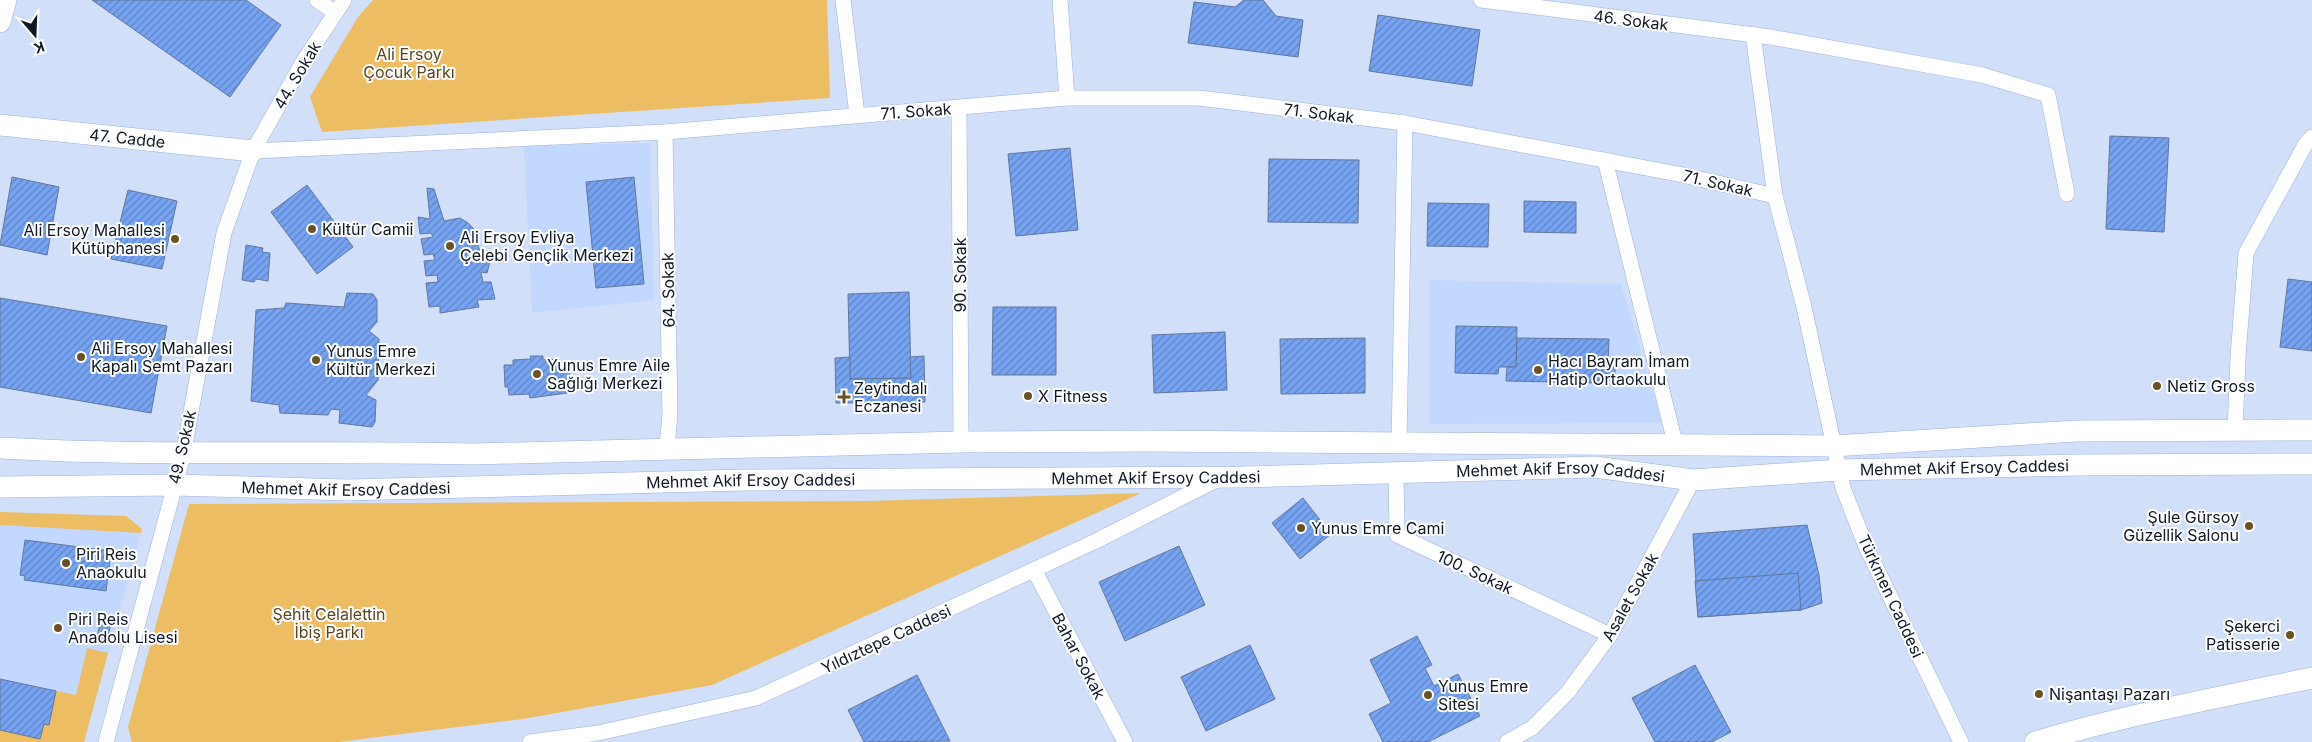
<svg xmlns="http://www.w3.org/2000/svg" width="2312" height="742" font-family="Inter,sans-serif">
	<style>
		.built { fill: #c2d8fe }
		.green { fill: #edbd64 }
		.building { fill: url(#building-hatch); stroke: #62779b }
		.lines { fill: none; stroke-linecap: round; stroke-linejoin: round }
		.street-casing { stroke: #9cb3da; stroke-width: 16 }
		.secondary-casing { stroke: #9cb3da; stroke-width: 22 }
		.street { stroke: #fff; stroke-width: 15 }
		.secondary { stroke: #fff; stroke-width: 21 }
		.poi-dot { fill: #6a5222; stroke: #fff; stroke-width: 2 }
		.labels { text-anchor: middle; stroke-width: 4; stroke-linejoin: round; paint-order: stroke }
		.street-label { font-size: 16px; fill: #101826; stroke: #fff }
		.park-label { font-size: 16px; fill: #5a451e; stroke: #fff }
		.poi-label { font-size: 16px; fill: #101826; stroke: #fff; text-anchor: start }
	</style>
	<defs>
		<pattern id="building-hatch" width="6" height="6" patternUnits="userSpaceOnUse" patternTransform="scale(1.25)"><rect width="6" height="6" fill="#76a3f2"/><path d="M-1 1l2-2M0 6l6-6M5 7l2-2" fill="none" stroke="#5f84c4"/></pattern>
	</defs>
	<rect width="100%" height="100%" fill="#d1dff8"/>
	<g class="built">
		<path d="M650 143 654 300 532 313 524 146Z"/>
		<path d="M1429 280 1621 284 1662 423 1429 424Z"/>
		<path d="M0 512 126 516 142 529 84 742H0Z"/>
	</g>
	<g class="green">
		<path d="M373 0H827L830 98 322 132 310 97 358 17Z"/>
		<path d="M1141 493 712 685 523 719 338 742H132L128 727 189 504 869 501Z"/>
		<path d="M0 512 126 516 142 529 141 533 0 525Z"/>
		<path d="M87 648 108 653 84 742H0V730L40 738 44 724 49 725 56 691 76 695Z"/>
	</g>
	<g class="building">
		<path d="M92 0H246L281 25 230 97Z"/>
		<path d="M1244 0H1263L1276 16 1303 20 1298 57 1188 43 1194 2 1235 7Z"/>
		<path d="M1378 15 1480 30 1472 86 1369 71Z"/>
		<path d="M2110 136 2169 138 2164 232 2106 229Z"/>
		<path d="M1070 148 1078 230 1016 236 1008 154Z"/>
		<path d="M1269 159 1359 160 1358 223 1268 222Z"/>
		<path d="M12 177 59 187 47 255 0 245Z"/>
		<path d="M634 177 644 284 596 288 586 182Z"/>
		<path d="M307 185 353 247 317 274 271 212Z"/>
		<path d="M427 188 434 189 444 221 460 218 468 223 475 230 480 253 492 254 487 273 481 272 483 282H491L495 299 477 300 479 307 440 313V306L429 307 426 283 438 282 437 275 426 276 424 261 435 260 433 254 424 255 421 239 433 237 431 233 420 234 418 217 430 219Z"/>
		<path d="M128 190 177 201 162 269 111 259Z"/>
		<path d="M1524 201 1576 202V233L1524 232Z"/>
		<path d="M1428 203 1489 204 1488 247 1427 246Z"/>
		<path d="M246 245 263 248 262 252 270 253 268 281 256 279 254 282 242 280Z"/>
		<path d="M2288 279 2312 282V351L2280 347Z"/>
		<path d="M909 292 911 378 850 379 848 294Z"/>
		<path d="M347 293 373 294 377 300V322L369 331 379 339 378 380 366 395 376 400 375 422 372 427 339 423 340 410 331 409 328 415 280 413 279 405 251 401 256 310 284 308 286 303 344 307Z"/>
		<path d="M0 298 167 326 151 413 0 387Z"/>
		<path d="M993 307H1056V375H992Z"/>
		<path d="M1456 326 1517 327 1516 367H1499L1498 374 1455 373Z"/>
		<path d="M1225 332 1227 390 1154 393 1152 335Z"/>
		<path d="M1365 338V393L1281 394 1280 339Z"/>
		<path d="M1517 338 1609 339 1608 366 1615 367V380H1598V383L1506 381 1507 367H1516Z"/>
		<path d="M530 356H543V360L559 359V362H569L570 384H567V393L530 398 529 394 509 395 508 387H505L504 365H513V360L531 359Z"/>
		<path d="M924 356 925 402 836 403 835 358 850 357V379L911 378 910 357Z"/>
		<path d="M1303 498 1331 534 1300 559 1272 523Z"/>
		<path d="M1807 525 1819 575 1822 603 1801 610 1698 617 1693 534Z"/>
		<path d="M25 540 111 551 106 591 24 580 25 576 20 575Z"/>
		<path d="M1179 546 1205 605 1125 641 1099 582Z"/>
		<path d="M1798 573 1801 610 1698 617 1695 581Z"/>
		<path d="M100 624 110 627 107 643 96 641Z"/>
		<path d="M1417 636 1432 665 1425 668 1434 686 1458 674 1480 716 1428 742H1383L1369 714 1391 703 1370 660Z"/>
		<path d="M1250 645 1275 699 1206 731 1181 677Z"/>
		<path d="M1695 665 1731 732 1712 742H1655L1632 698Z"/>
		<path d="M917 675 950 741 864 742 848 710Z"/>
		<path d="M0 679 56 691 49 725 44 724 40 739 0 730Z"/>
	</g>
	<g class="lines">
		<defs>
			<g id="street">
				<path d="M317 0 336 13"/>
				<path d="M843 0 857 115"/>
				<path d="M1060 0 1067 98"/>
				<path d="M1481 0 1770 37 1982 75 2048 95 2067 194"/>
				<path d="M1753 34 1775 196 1804 307 1843 488 1867 549 1961 742"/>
				<path d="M959 108 961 442"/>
				<path d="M665 132 670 414 667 448"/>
				<path d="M253 151 665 132 1067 98H1199L1405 123 1678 174 1775 196"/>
				<path d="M1605 160 1675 443"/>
				<path d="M2235 431 2238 357 2246 253 2305 145 2312 137"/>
				<path d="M1399 443 1405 123"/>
				<path d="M1396 472 1397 535 1610 635"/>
				<path d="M1034 570 1125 742"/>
				<path d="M106 742 183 455 224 233 253 151 303 62 344 0"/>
				<path d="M530 742 598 733 756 698 1096 541 1218 479"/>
				<path d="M1507 742 1532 728 1568 692 1610 635 1693 480"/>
			</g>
			<g id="secondary">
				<path d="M0 22 6 0"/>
				<path id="s1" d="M0 125 253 151"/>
				<path d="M0 448C158 457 315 450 473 454L961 442 1149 441 1833 446 2077 431 2312 430"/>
				<path id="s2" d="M0 487 174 485 347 490 744 480 1242 477 1595 467 1693 480 1839 470 2077 465 2312 464"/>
				<path d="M2035 742C2126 715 2219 697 2312 678"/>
			</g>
		</defs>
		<use href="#street" class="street-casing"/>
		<use href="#secondary" class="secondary-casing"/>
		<use href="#street" class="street"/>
		<use href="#secondary" class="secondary"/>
	</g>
	<g class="poi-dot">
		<circle cx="312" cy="229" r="5"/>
		<circle cx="175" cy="239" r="5"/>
		<circle cx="450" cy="246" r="5"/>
		<circle cx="81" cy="357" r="5"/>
		<circle cx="316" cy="360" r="5"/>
		<circle cx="1538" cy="370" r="5"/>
		<circle cx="537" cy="374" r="5"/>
		<circle cx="2157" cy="386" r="5"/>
		<circle cx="1028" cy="396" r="5"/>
		<path d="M841.5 389.5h5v5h5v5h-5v5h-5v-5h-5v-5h5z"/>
		<circle cx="2249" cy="526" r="5"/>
		<circle cx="1301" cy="528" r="5"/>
		<circle cx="66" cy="563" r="5"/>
		<circle cx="58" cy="628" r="5"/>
		<circle cx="2290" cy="635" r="5"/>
		<circle cx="2039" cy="694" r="5"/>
		<circle cx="1428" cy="695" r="5"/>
	</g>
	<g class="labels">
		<g class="street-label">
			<text transform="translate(1631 20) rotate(7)" y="6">46. Sokak</text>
			<text transform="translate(297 75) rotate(-59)" y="6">44. Sokak</text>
			<text transform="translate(916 111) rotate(-4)" y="6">71. Sokak</text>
			<text transform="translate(1319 113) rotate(7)" y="6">71. Sokak</text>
			<text dy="6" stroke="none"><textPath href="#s1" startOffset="128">47. Cadde</textPath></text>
			<text transform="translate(1718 183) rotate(13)" y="6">71. Sokak</text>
			<text transform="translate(960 275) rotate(-90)" y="6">90. Sokak</text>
			<text transform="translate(668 290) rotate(-91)" y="6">64. Sokak</text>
			<text transform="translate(182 447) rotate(-77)" y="6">49. Sokak</text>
			<text dy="6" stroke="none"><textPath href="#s2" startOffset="1966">Mehmet Akif Ersoy Caddesi</textPath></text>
			<text dy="6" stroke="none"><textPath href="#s2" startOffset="1561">Mehmet Akif Ersoy Caddesi</textPath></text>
			<text dy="6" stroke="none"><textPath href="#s2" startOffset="1156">Mehmet Akif Ersoy Caddesi</textPath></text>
			<text dy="6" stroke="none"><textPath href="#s2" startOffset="751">Mehmet Akif Ersoy Caddesi</textPath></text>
			<text dy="6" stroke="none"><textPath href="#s2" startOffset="346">Mehmet Akif Ersoy Caddesi</textPath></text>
			<text transform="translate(1475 572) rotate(25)" y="6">100. Sokak</text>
			<text transform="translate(1891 596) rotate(65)" y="6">Türkmen Caddesi</text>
			<text transform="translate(1630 597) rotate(-61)" y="6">Asalet Sokak</text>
			<text transform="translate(886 639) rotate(-25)" y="6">Yıldıztepe Caddesi</text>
			<text transform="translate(1079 656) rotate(62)" y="6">Bahar Sokak</text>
		</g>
		<g class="park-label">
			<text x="409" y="60">Ali Ersoy<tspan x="409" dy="18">Çocuk Parkı</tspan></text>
			<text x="329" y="620">Şehit Celalettin<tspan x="329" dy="18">İbiş Parkı</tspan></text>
		</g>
		<g class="poi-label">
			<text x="322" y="235">Kültür Camii</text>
			<text x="165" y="236" text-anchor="end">Ali Ersoy Mahallesi<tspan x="165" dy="18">Kütüphanesi</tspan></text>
			<text x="460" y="243">Ali Ersoy Evliya<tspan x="460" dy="18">Çelebi Gençlik Merkezi</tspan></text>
			<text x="91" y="354">Ali Ersoy Mahallesi<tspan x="91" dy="18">Kapalı Semt Pazarı</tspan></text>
			<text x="326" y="357">Yunus Emre<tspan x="326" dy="18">Kültür Merkezi</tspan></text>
			<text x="1548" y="367">Hacı Bayram İmam<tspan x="1548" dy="18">Hatip Ortaokulu</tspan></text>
			<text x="547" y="371">Yunus Emre Aile<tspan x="547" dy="18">Sağlığı Merkezi</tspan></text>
			<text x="2167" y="392">Netiz Gross</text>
			<text x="854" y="394">Zeytindalı<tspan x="854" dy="18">Eczanesi</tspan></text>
			<text x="1038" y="402">X Fitness</text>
			<text x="2239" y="523" text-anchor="end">Şule Gürsoy<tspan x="2239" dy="18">Güzellik Salonu</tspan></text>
			<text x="1311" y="534">Yunus Emre Cami</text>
			<text x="76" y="560">Piri Reis<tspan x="76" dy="18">Anaokulu</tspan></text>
			<text x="68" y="625">Piri Reis<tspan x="68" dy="18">Anadolu Lisesi</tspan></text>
			<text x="2280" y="632" text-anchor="end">Şekerci<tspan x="2280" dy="18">Patisserie</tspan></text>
			<text x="1438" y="692">Yunus Emre<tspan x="1438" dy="18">Sitesi</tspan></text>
			<text x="2049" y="700">Nişantaşı Pazarı</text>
		</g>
	</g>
	<g transform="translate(35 35) rotate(161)" stroke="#ffffff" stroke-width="4" paint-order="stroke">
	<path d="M0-4L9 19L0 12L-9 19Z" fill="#101826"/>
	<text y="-8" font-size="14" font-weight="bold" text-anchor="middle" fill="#101826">K</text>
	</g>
</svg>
